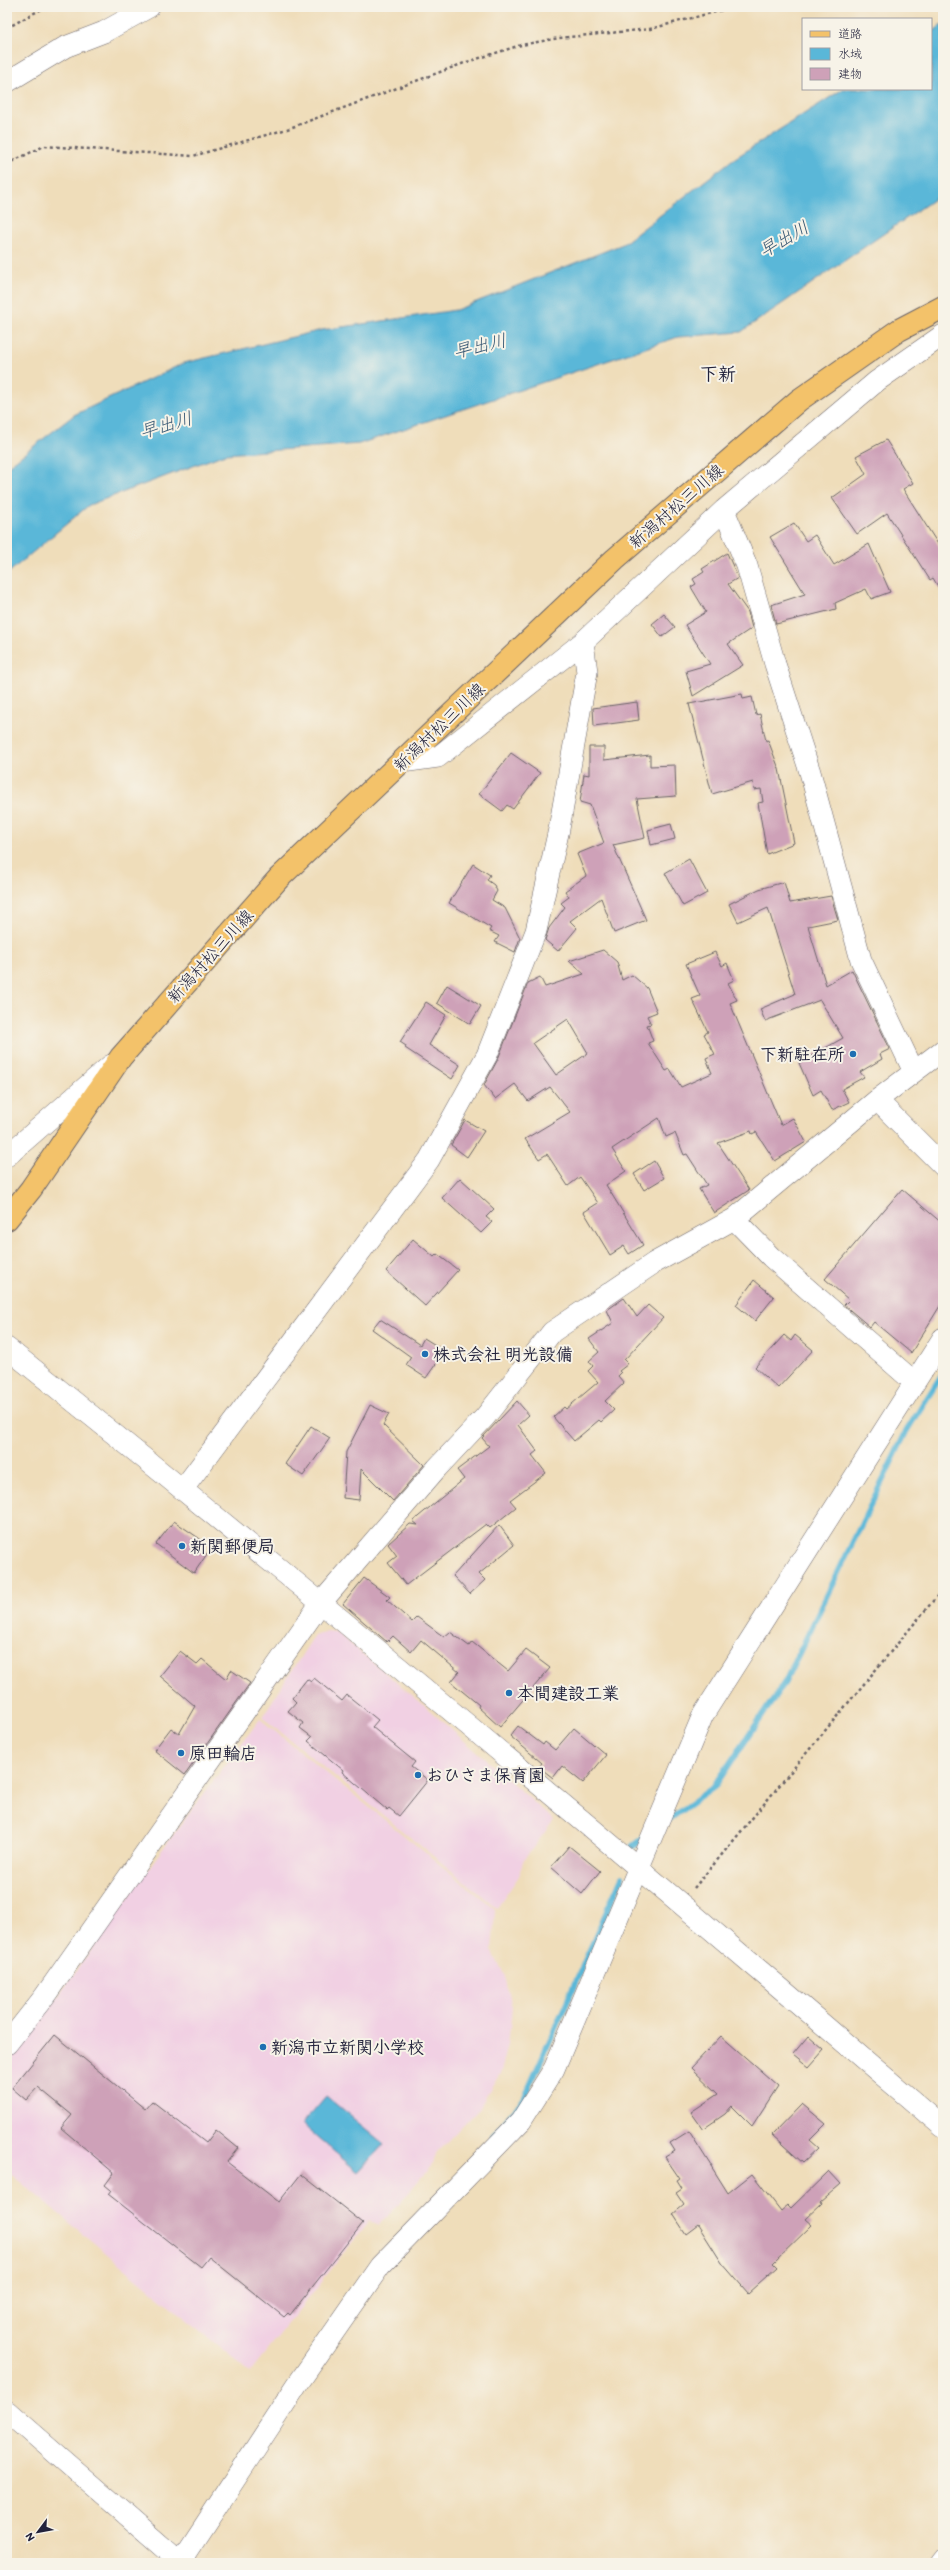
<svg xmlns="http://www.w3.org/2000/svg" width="950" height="2570" font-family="Itim,'Klee One',sans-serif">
<rect width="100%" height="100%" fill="#f7f3e8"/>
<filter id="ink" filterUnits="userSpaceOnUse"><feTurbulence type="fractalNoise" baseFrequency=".025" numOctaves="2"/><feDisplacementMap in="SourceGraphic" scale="8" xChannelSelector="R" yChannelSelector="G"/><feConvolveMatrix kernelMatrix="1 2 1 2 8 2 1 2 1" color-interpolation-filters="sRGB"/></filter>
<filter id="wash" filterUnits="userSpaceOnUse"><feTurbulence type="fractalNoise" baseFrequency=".012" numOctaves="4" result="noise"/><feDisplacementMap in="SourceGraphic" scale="16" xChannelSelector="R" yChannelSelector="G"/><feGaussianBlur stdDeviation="0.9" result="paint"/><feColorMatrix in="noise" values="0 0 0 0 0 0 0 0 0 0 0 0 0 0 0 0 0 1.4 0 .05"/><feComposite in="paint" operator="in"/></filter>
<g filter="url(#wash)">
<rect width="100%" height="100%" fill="#efddba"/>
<path fill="#f1d0e3" d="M327,1631L336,1632L418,1700L554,1820L523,1861L519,1876L497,1908L262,1717L314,1636Z
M260,1719L495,1909L492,1950L506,1980L512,2008L508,2045L501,2072L479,2108L437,2152L433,2164L379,2226L370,2220L250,2372L7,2171V2062L57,1998L156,1858Z"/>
<path fill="#5ab7d8" stroke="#3e6c8a" d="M943,24V193L741,332L678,337L359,444L225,454L89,505L7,574V467L74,415L184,363L322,330L456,310L623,244L732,160L843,89H931V33Z
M326,2096L384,2144L358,2172L302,2124Z"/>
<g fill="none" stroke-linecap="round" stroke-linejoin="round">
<path stroke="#5ab7d8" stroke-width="6" d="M665,1822L714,1787L785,1682L907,1430L943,1373
M631,1848L643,1839
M493,2136L524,2099L622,1877"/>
</g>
<g id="blocks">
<path fill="#cea1b8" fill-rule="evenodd" d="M886,440L913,483L903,489L943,552V595L933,578L930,580L887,513L857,534L832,498L866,474L856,456Z
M794,523L806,541L815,535L834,565L869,544L890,592L871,599L866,589L835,603L836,609L776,624L771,605L805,594L770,537Z
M727,553L738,578L728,584L748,612L752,628L728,644L743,665L693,696L686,671L710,664L685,625L706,612L691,587L696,584L693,579L704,572L702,569Z
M664,614L675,627L662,637L652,624Z
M742,694L743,699L752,697L756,715L760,714L766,741L768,740L779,769L794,843L767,854L758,803L763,802L761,789L754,790L753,782L712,794L689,704Z
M637,702L639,720L594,726L593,708Z
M589,747H604V760L650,755V766L675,765L676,796L637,799L645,838L613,845L646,920L614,933L601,898L570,921L577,928L558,951L545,940L549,928L565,907L561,903L569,897L565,891L586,876L577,854L604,843L590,805L580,802L584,774L589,775Z
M511,753L540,773L513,809L507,805L502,811L479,794Z
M671,824L675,839L651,845L648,830Z
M689,859L707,893L683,906L665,873Z
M473,864L490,875L487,880L494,885L497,891L492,900L505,908L520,938L515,952L495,942L499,936L489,931L491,928L449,903Z
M784,882L790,903L831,896L838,920L808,926L826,985L852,970L890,1049L880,1054L882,1059L860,1072L864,1077L842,1089L849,1102L832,1110L821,1090L813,1095L799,1063L843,1038L820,1000L765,1021L760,1009L795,994L768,908L738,922L729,904L759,889Z
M603,950L617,962L622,980L632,975L647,988L657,1012L647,1016L651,1024L647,1025L653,1041L648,1043L666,1071L670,1069L681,1087L712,1073L706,1058L715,1054L704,1034L708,1032L692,999L700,996L686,964L715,952L722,966L727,963L734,980L728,983L737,1000L730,1003L781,1125L793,1118L806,1142L775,1161L756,1132L752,1134L751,1131L718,1143L749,1190L714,1213L699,1189L707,1185L687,1154L684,1155L675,1133L666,1137L659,1118L612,1149L626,1171L606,1185L643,1245L629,1254L624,1246L610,1255L584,1212L598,1203L580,1177L568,1186L547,1154L539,1159L525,1139L570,1112L550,1087L528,1101L515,1084L495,1099L484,1085L498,1059L528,983L540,977L545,987L584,974L569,961ZM568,1019L588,1053L556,1075L533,1043Z
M447,985L481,1006L470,1024L437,1003Z
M426,1002L446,1015L429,1045L460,1065L452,1079L405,1048L406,1046L400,1042Z
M465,1120L484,1131L467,1157L451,1145Z
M654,1161L664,1178L644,1190L634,1174Z
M460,1178L494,1209L486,1217L492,1222L481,1233L442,1198Z
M902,1189L943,1224V1301L911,1353L874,1322L870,1327L844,1305L849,1300L825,1279Z
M413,1239L434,1257L437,1254L458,1270L425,1306L386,1271Z
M754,1280L774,1297L755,1321L736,1305Z
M624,1298L637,1317L648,1305L663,1318L624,1360L628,1364L619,1371L621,1373L618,1376L624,1383L605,1401L614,1410L601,1422L599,1420L574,1441L553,1417L564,1407L566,1409L598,1382L588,1371L593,1366L589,1361L599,1352L589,1339L613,1323L607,1310Z
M380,1319L420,1345L424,1338L445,1351L426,1378L406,1365L411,1357L372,1329Z
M784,1335L791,1341L795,1335L813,1350L778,1388L755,1367Z
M517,1401L529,1415L518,1425L537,1451L532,1455L546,1473L510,1500L516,1507L490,1528L486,1524L406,1585L388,1563L397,1556L388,1544L410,1524L418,1525L413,1521L464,1479L457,1470L489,1446L482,1438Z
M370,1405L389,1414L383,1425L424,1465L393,1501L361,1469L359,1500L343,1498L346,1452Z
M311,1426L330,1438L303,1476L285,1464Z
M174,1521L203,1541L198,1548L207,1554L194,1573L156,1544Z
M499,1525L514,1545L479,1574L485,1580L470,1594L453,1576Z
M364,1578L390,1597L387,1600L412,1622L417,1617L444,1637L450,1632L469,1646L472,1642L508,1671L526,1650L550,1668L500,1727L478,1707L479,1705L451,1682L459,1672L421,1640L411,1652L393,1636L387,1642L343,1604Z
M180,1651L197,1664L202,1659L226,1679L231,1670L250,1683L185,1775L154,1750L171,1728L179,1734L195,1706L160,1676Z
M314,1678L342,1701L347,1695L378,1720L372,1727L415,1762L411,1767L428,1780L399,1816L389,1808L387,1810L342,1772L343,1770L308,1741L312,1737L300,1728L303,1723L288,1711L296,1702L292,1698L307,1679L311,1682Z
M518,1726L543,1745L545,1742L555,1750L574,1728L606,1755L583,1783L562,1766L553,1778L539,1767L542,1763L510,1736Z
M569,1846L600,1871L582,1894L551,1867Z
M55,2035L145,2109L152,2101L206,2143L216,2130L238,2148L227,2162L279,2202L301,2174L363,2223L290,2315L288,2313L284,2317L209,2257L201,2267L108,2194L111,2190L105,2185L114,2173L61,2128L72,2115L38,2087L26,2100L12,2088Z
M721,2036L778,2086L752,2126L732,2106L725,2114L703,2129L691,2112L718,2094L691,2068Z
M808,2036L824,2050L809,2067L793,2054Z
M802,2104L826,2124L809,2141L818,2149L803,2163L772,2135Z
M689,2131L728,2193L752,2174L781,2211L788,2205L791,2208L829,2171L841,2184L820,2202L821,2204L805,2219L812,2225L773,2263L777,2267L748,2293L722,2263L698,2225L686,2234L673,2214L684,2205L676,2193L682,2189L677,2181L680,2179L665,2157L675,2151L670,2143Z"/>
</g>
</g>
<g filter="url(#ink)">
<use href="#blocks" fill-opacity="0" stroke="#6a6367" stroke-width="1"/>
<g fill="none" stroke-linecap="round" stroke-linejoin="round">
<g stroke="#6a6367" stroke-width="22">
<path id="minor" d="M7,82L65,47L104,32L149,7
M724,510L747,566L775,664L810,772L861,960L914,1072
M583,642L724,510L877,381L943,335
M877,1100L943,1166
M7,1156L111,1065
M734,1219L771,1257L914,1382
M7,1348C324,1601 635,1863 943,2127
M183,1489L429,1160L487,1055L536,931L559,829L587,672L583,642L438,757L402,762
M7,2044L44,1997L320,1604L437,1468L485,1417L552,1332L654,1263L734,1219L877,1100L943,1050
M7,2411L182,2563
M180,2563L297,2385L380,2266L521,2121L554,2069L703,1715L943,1338
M939,2563L943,2558"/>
</g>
<g stroke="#6a6367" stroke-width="24">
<path id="major" d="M7,1219L31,1189L121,1057L279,878L615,559L674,508L799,400L899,330L943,307"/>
</g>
<path stroke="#6a6367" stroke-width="2.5" stroke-dasharray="3 3" stroke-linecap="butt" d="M7,28L45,7
M7,164L44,146L193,156L287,129L467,62L521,45L559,38L650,29L734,7
M694,1888L943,1589"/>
<use href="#minor" stroke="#fff" stroke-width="21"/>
<use href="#major" stroke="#f3c26a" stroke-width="22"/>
</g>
</g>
<g fill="#1f6fb2" stroke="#f7f3e8" stroke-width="1.5">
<circle cx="853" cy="1054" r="4"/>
<circle cx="425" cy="1354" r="4"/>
<circle cx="182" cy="1546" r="4"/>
<circle cx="509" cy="1693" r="4"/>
<circle cx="181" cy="1753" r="4"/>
<circle cx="418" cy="1775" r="4"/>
<circle cx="263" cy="2047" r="4"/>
</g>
<g text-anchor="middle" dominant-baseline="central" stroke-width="4" stroke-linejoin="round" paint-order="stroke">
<g font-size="17" fill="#22223b" stroke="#f7f3e8">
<text transform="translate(676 506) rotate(-41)">新潟村松三川線</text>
<text transform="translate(439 727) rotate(-44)">新潟村松三川線</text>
<text transform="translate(210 956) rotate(-48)">新潟村松三川線</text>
</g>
<g font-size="17" font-weight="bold" fill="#22223b" stroke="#f7f3e8" text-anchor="start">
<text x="845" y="1054" text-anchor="end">下新駐在所</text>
<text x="433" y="1354">株式会社 明光設備</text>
<text x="190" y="1546">新関郵便局</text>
<text x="517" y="1693">本間建設工業</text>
<text x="189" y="1753">原田輪店</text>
<text x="426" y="1775">おひさま保育園</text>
<text x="271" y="2047">新潟市立新関小学校</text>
</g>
<g font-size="18" font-style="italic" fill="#365672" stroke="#f7f3e8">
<text transform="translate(784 239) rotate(-30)">早出川</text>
<text transform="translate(480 346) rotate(-13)">早出川</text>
<text transform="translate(166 425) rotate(-16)">早出川</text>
</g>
<g font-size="18" font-weight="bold" fill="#22223b" stroke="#f7f3e8">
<text x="718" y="374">下新</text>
</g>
</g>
<rect width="950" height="2570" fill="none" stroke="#f7f3e8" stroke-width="24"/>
<rect x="802" y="18" width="130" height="72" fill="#f7f3e8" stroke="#a29fa3"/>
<rect x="810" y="31" width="20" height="6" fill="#f3c26a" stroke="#a29fa3"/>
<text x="838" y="38" font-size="12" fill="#22223b">道路</text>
<rect x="810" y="48" width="20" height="12" fill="#5ab7d8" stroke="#a29fa3"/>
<text x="838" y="58" font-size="12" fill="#22223b">水域</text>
<rect x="810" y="68" width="20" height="12" fill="#cea1b8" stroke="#a29fa3"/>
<text x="838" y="78" font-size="12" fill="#22223b">建物</text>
<g transform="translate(38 2532) rotate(238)" stroke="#f7f3e8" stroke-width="3" paint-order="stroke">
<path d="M0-3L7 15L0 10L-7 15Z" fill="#22223b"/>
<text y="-6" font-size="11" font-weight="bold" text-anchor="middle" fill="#22223b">N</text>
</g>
</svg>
